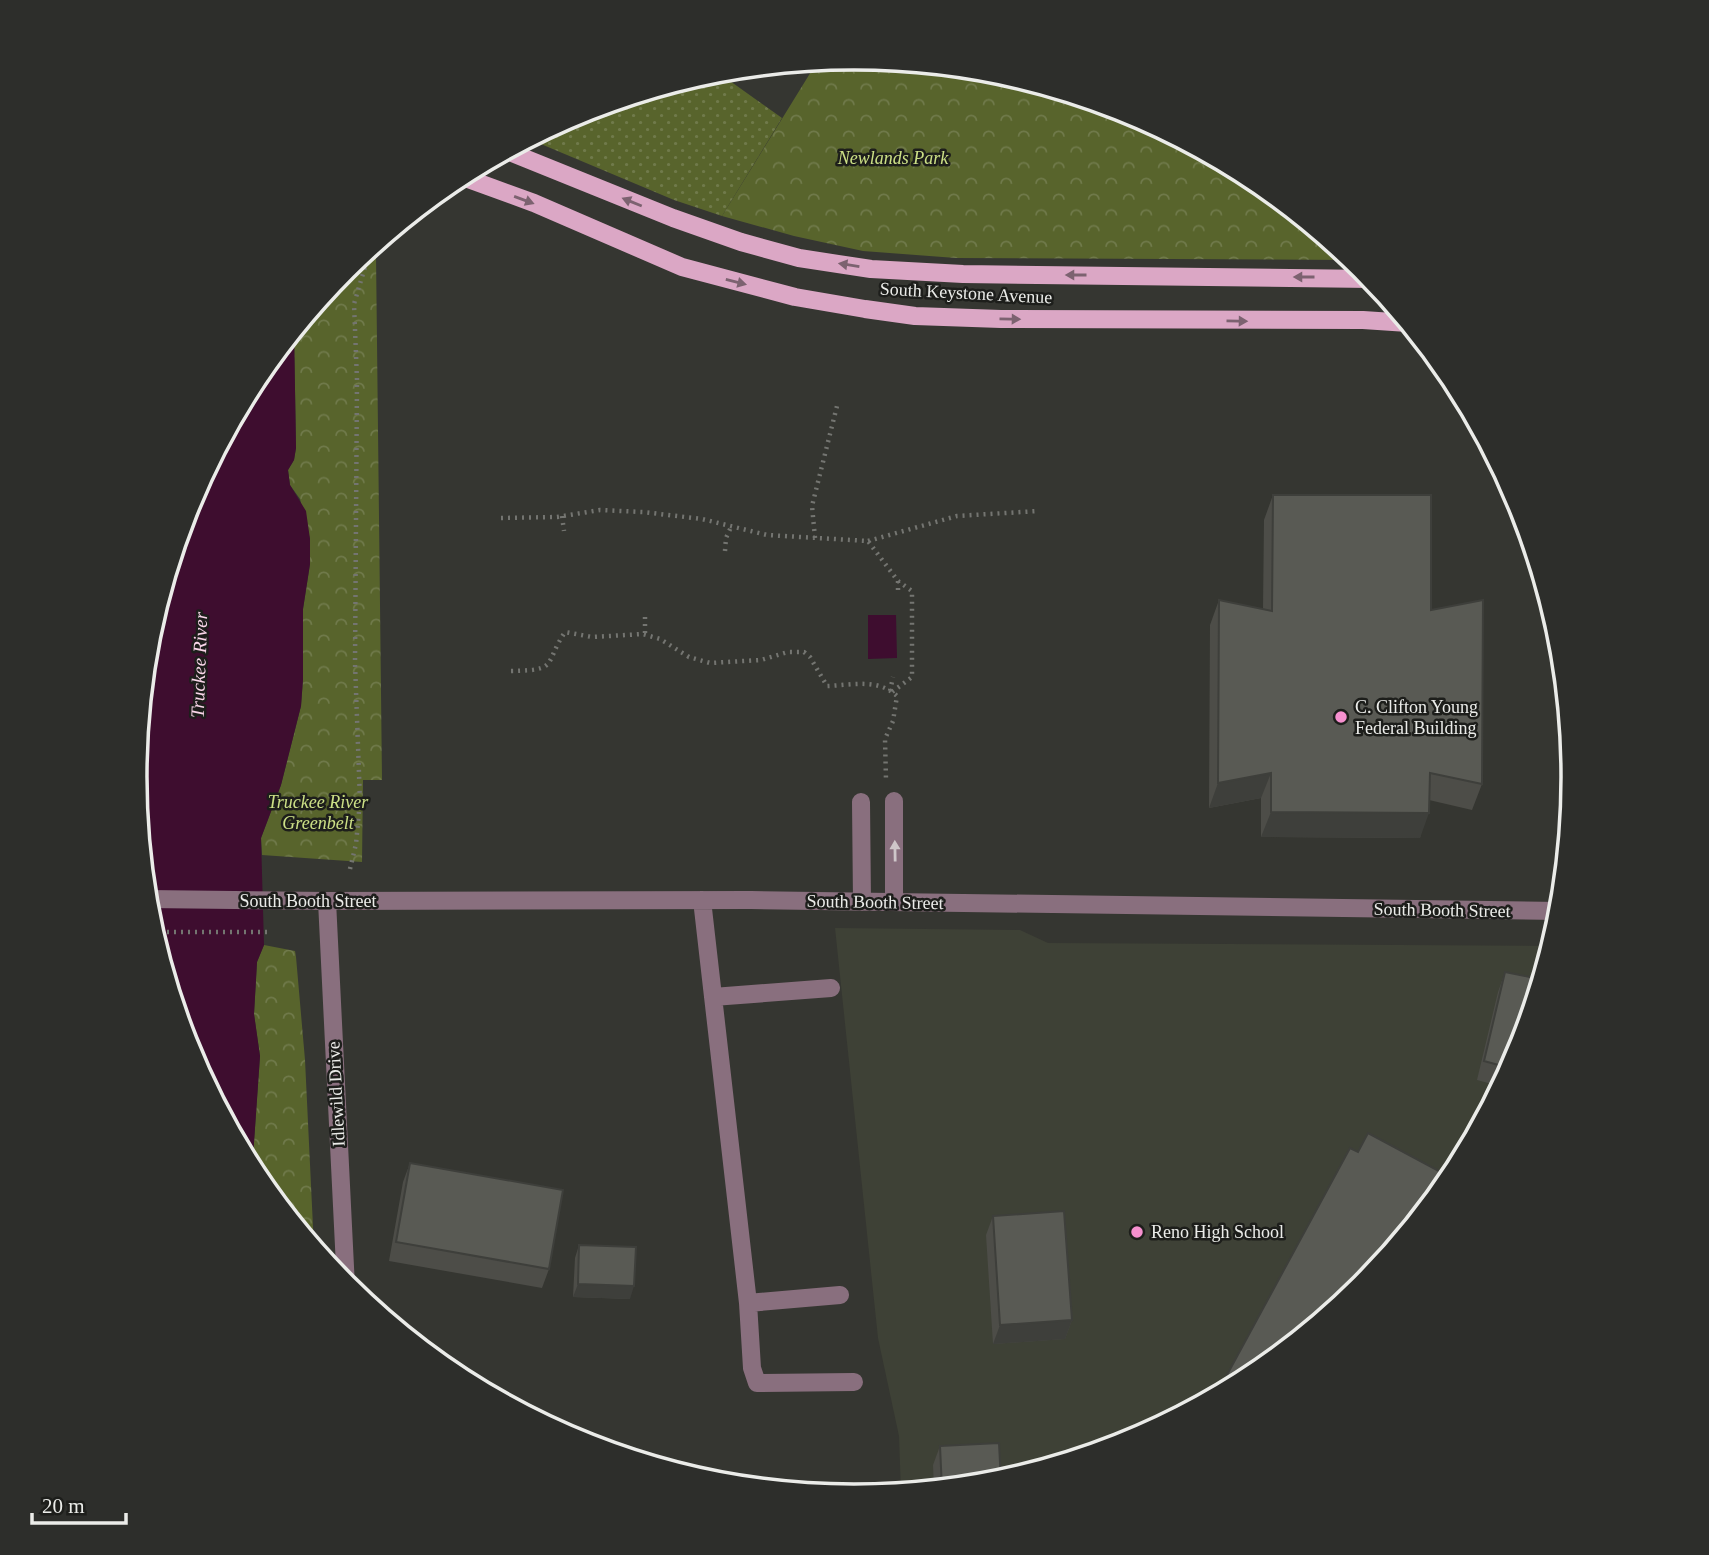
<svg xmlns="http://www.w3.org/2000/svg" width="1709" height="1555" font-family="'Times New Roman',serif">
<defs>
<pattern id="grass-dots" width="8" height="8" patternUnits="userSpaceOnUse" patternTransform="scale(1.75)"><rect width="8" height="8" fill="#58642c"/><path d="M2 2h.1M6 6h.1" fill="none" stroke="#707a4b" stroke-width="1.8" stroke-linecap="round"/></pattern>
<pattern id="forest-crowns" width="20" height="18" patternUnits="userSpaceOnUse" patternTransform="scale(1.75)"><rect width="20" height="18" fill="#58642c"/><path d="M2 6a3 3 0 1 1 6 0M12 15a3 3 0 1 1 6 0" fill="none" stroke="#707a4b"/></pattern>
</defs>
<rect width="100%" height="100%" fill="#353631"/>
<path fill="#3e4136" d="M835,928L1020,930L1048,943L1552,946L1519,1053L1453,1178L1363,1287L1254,1376L1130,1443L995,1483L901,1493L899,1436L878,1338Z"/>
<path fill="url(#grass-dots)" d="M716,71L782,118L722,216L674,200L529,139L579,112Z"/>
<path fill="url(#forest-crowns)" d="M855,58L995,72L1130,113L1255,179L1353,260L956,258L863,251L794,236L722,216L817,62Z
M382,239L376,255L382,780H363L362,862L262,855L261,838L281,785L301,706L303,679V609L310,564V539L300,499L290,485L288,470L294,460L296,448L294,331L346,268Z
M264,945L295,951L296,957L305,1060L314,1248L252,1171L260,1056L254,1014L257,962Z"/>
<path fill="#3e0d2f" d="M294,331L296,448L294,460L288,470L290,485L306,511L310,539V564L303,609V679L301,706L281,785L261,838L264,945L257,962L254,1014L260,1056L252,1171L189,1053L149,918L135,777L149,637L190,502L256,377Z
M868,615H896L897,658L868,659Z"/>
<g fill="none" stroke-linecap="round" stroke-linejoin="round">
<path stroke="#747571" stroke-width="4.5" stroke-dasharray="2 5" stroke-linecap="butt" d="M562,516L564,531
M501,518L557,517L600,510L643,512L702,519L767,535L868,541L898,581L912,591V677L892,692
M815,538L812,506L837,406
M868,541L957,516L1038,511
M725,551L726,538L731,527
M898,581V595
M645,617V635
M511,671C560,670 543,665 565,632L592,637L643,634L660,639L689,657L710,663L761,660L788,652H804L810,657L827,686C852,685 878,678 897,696L893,721L885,739L886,780
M890,691L893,677
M350,869L356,844L360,801L355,663L357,380L354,304L365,267L364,253
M153,932H267"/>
<path stroke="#896f7e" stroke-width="18" d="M894,801V902
M861,802L862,902
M147,899L327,901L751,900L1561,911
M702,900L748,1303L752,1368L757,1383L854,1382
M327,901L346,1287
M713,997L831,988
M748,1303L840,1295"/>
<path stroke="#dba7c5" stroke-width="18" d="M507,151L673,218L741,242L799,258L871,269L963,274L1372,279
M460,176L534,203L682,267L795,297L865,309L915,316L1001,319L1363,320L1408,323"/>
</g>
<path fill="#4d4d48" d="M1273,495L1431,610L1482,784L1472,810L1429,800L1420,838L1261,837V798L1209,808L1210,625L1219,600L1263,609L1264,520Z
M1505,972L1519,1053L1500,1090L1499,1089V1086L1477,1080L1498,992Z
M410,1163L549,1269L542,1288L389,1261L403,1182Z
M993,1216L1072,1320L1065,1339L993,1344L986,1235Z
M579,1245L630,1299L573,1297L575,1258Z
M940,1446L995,1483L934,1489L933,1465Z"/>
<path fill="#3e3f3b" d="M1271,773L1261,798L1209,808L1218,783Z
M1271,812L1429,813L1420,838L1261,837Z
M578,1284L634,1286L630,1299L573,1297Z
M1072,1320L1065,1339L993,1344L1000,1325Z"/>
<path fill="#595a54" stroke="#3e3f3b" stroke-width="2" d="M1273,495H1431V610L1483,600L1482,784L1430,773L1429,813L1271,812V773L1218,783L1219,600L1272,611Z
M1505,972L1530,977L1540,987L1519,1053L1510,1071L1506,1070V1067L1484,1061Z
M1368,1133L1452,1178L1363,1287L1254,1376L1215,1397L1350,1148L1358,1152Z
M410,1163L563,1190L549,1269L396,1242Z
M1064,1211L1072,1320L1000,1325L993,1216Z
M579,1245L636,1247L634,1286L578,1284Z
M999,1443L1001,1482L995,1483L942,1489L940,1446Z"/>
<defs><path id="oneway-solid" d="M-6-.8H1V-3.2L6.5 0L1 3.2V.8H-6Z" transform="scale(1.75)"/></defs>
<g fill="#7c6270">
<use href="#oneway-solid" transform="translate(524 200) rotate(20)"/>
<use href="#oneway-solid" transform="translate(632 202) rotate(-158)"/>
<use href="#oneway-solid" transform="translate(849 265) rotate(-171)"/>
<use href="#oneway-solid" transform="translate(1076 275) rotate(-180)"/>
<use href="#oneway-solid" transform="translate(1304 277) rotate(-180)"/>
<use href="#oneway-solid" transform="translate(736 282) rotate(14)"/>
<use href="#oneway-solid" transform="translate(1010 319) rotate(1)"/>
<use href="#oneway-solid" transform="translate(1237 321) rotate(1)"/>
</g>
<use fill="#cec6c9" href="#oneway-solid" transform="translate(895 851) rotate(-91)"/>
<g fill="#f690cf" stroke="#1d1e1b" stroke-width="2.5">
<circle cx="1341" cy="717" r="7"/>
<circle cx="1137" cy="1232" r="7"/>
</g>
<g text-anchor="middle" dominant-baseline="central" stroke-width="5" stroke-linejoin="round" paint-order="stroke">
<g font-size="18" font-style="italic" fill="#cce086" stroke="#1d1e1b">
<text x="893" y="158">Newlands Park</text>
<text x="318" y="802">Truckee River<tspan x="318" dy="21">Greenbelt</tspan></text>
</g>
<g font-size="18" fill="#ebece9" stroke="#1d1e1b">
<text transform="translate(966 293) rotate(3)">South Keystone Avenue</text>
<text x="308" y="901">South Booth Street</text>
<text transform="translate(875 902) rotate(1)">South Booth Street</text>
<text transform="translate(1442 910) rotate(1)">South Booth Street</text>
<text transform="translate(336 1094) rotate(-93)">Idlewild Drive</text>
</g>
<g font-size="18" fill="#ebece9" stroke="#1d1e1b" text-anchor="start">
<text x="1355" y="707">C. Clifton Young<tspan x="1355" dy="21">Federal Building</tspan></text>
<text x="1151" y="1232">Reno High School</text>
</g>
<g font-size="19" font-style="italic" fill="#fad6ea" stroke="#1d1e1b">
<text transform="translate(199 665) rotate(-88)">Truckee River</text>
</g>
</g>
<path d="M0 0H1709V1555H0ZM147 777a707 707 0 1 1 1414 0a707 707 0 1 1-1414 0Z" fill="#2d2e2b" fill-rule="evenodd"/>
<path fill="none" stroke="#ebece9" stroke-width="3.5" d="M147 777a707 707 0 1 1 1414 0a707 707 0 1 1-1414 0Z"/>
<path d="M32 1513v10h94v-10" fill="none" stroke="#ebece9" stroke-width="3.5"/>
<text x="42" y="1513" font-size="21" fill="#ebece9" stroke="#1d1e1b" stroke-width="5" paint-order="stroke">20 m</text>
</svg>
